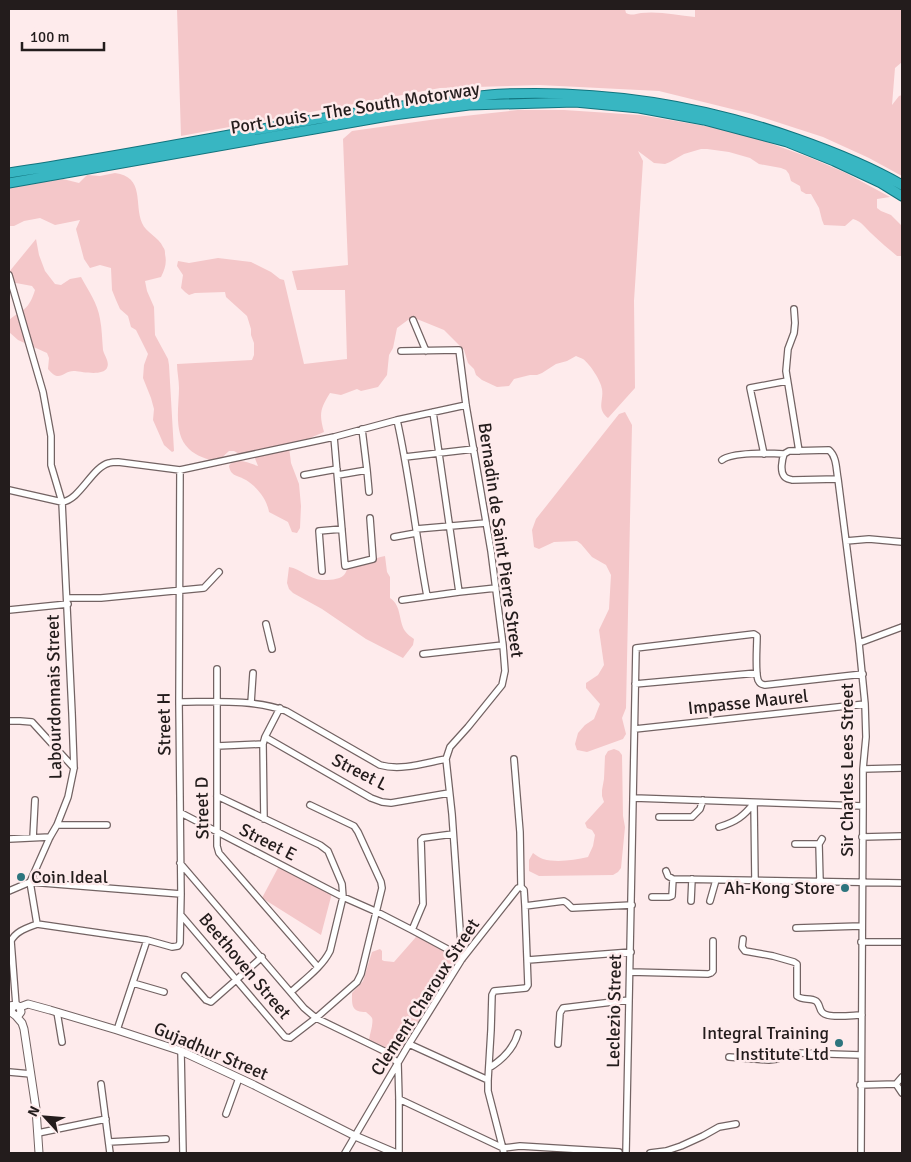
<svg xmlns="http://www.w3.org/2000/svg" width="911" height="1162" font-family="Signika,sans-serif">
<rect width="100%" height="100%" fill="#feebec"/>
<path fill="#f4c7c9" d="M177,9H625L626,13C632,16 635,14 641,13C659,11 677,15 695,17V9H902V62L895,68L892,105L899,96L902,95V176L869,158L823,137L752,114L659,91L539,85L440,88L181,136Z
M518,110H564L640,115L717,128L764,141L811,158L846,173L890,197L877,199V208L881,211L891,215L902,226V256H897C889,249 880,242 872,234C865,228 863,222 853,219L845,226L824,225L822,220L819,208L811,194H806L801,191L800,186L791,181L789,174L786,170L781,168L759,164L750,158L729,152L707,149H701L684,154L670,162L665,164L654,163L638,151L643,161L634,301L635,388L608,418C596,408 604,401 602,389C601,381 590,364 583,359C581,358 578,357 576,356L567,361L556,364L542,373L537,375H530L514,379L509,386L497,387L482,380L476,375L474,369L468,363L464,350L444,330L412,317L397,328L393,348L389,355L387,375L378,387L361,391L357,389L341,395L330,393C320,409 319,414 324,432L289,447L291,463L299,484L301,506L300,528L297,533L292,532L288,522L269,512C267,499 257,487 246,480C238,475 231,477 229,466C235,456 248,463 258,466L254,456H243L234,451H229L217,462C207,459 196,456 189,449C173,434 179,407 179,388C179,380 177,372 177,364L252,360L254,355V343L251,335V329L247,316L226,297L225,292L195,293L189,295L185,292L181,288L183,275L177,266L178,261L189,263L218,258L251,262L271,272L280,279L284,280L304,364L347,359L345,290H297L292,271L348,265L343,139L352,131L437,119Z
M115,173C145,177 134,204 142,223C146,233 159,237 163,247C165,249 165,252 165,254C167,263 165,269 161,277L145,281L147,291L154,307L155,335L168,359L169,365L174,451L172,452L164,445L153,420L154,409L151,398L143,378L144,365L148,354L136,330L131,327L128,316L120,309L116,300L112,290L111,268L100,265L90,268L84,259L76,229L80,220L55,225L40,218L24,221L14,226H9V185L63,179L79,183L87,175L100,176Z
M36,239L39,255L45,271L55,284L61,285L70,279L81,277C88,290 98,304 100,319C102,329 102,339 103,350C104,355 110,362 107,368C103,376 83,372 75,371C63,370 60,384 48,369L49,358L47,353L18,340L9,332V320C23,309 29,310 35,290L32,286L16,283L9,285V272Z
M625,412L632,425L626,708L622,718L626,734L623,739L587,752L577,750L575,744L578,733L585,725L594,719L600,704L586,688V683L598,675L604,665L599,630L609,609L611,575L606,565L592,557L581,544L577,541L554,542L539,549L534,547L532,530L536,519L619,414Z
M385,556L387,572L390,577V598C402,606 398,620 405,631C407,634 411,637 414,639L413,645L403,658L366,639L322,609L293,593L289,589L287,583L289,567C301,569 309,579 322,580C328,580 339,580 344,575C348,571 348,561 355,560C358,559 363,561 367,561C373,560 379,557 385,556Z
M614,749L619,751L622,755L623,816L625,827L621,868L618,872L613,875L539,876L529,871V860L533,853C536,855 540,858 543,859C557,863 574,860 588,857L593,846L595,835L592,830L587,828L585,823L604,802L602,796V790L604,779L605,756L608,751Z
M279,866L332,893L321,935L262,898Z
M416,937C424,938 445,946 450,953C453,957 453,962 454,966L445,977L442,986C429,1009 412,1051 383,1056C365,1045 368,1045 372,1026C372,1025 373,1020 372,1018C371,1016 368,1014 366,1012C351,1012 352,1005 352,993L363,981L372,952L380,949L382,951V960L384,961L394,962Z"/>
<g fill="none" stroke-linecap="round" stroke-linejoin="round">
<g stroke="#736363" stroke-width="8">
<path id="minor" d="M9,275L43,392L51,436V465L62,502L72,713L74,768L68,797L57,825L50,837L30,882
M794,309L795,323L794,333L788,349L786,371L799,451
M413,320L426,351
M401,351L459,350L466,405L491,551L503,645L505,671L502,685L468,727L450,747L446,759L452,814L462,959
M433,412L459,592
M397,420C410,478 416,537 427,596
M334,437L345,566L373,559L370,518
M764,454L750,388L787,381
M405,457L474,449
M722,460C732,452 770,453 784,454
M367,470L369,492
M304,475L337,469
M338,475L367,470L362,429
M838,479L792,480C789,479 786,479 784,476C780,471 782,460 784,454L789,451L829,450C837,457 836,469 838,479L859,643L865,704L866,737L863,769V806L861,1153
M9,490L62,502C80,500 92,467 109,463C112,462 115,462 118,462L180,470L334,437L397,420L466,405
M416,529L486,523
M394,537L416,533
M846,541L869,539L902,542
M322,571L319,531L342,529
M67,598H101L204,588L219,572
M402,600L459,592L496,588
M9,610L68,604
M266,624L272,649
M859,643L902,627
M423,654L503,645
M217,669V846L219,853L318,967
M635,684L757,673
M179,702C214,702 253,699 286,711L380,765C401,771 425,763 446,759
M251,703L253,673
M9,721H20L32,722L74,768
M635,729L865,704
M265,737L371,798L382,802L391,803L449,793
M217,746L263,744
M863,769L902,768
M217,796L320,845L328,851L342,884L343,897L330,951C322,967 305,979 291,992
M634,798L863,806
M754,803L755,881
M181,813L343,897L377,912L412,930L451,951L462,959
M659,817H692L700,809L703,800
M264,819L263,744L265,737L280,708
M57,825H107
M719,827C736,822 744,816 754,803
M862,837L902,836
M33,838L35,800
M9,839L50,837
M795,844H819
M180,863L304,1008L316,1018L384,1051L398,1063L399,1099V1153
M666,871L668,876L673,879L902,883
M30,882L37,924
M820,882L819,844L822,839
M9,891L30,882L181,894
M652,897H669L672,896L673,879
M691,901L692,879
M710,901L716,880
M525,906L564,901L567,903L572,908L632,905
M181,915L285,1037L290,1038L316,1018L357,982L361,974L382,888L381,882L358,832L354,826L310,805
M37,924L147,940L172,947L178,946L180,943L181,894L179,702L180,470
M796,928L861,926
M412,930L423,904L421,840L423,838L453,834
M743,939L742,947L745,951L773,956L794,962L797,964V996C803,1001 810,997 816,1001C820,1004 819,1009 822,1012C827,1019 853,1015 862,1015
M861,942H902
M528,960L631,952
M630,972L708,974L711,973L713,971V941
M185,976L206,1000L211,1002L262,957
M133,983L164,992
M16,1005L11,941C16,931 27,928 37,924
M57,1012L62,1042
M117,1030L147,940
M409,1044L488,1080
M558,1044L560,1013L563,1008L629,1000
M181,1051L183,1153
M729,1057L769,1060L777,1059L790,1053H798L861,1055
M489,1068C502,1060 514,1048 518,1033
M9,1072L31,1074
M101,1084L110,1153
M896,1084L902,1093
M860,1085L896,1084L902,1077
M399,1099L503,1148L520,1146L619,1152
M226,1114L239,1078
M38,1133L106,1119
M109,1142L166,1139
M345,1153L409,1044L462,959L518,888L521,887
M504,1153L488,1091V1080L491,1030L492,995L494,991L526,988L528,985L525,906L524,890L521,887L520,832L514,759
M626,1153L636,648L754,634L757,636C757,647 755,671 758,680C760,684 761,684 765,685L863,674
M650,1153L666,1151L681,1146L703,1136L719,1127L736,1124"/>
</g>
<g stroke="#736363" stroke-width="9">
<path id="tertiary" d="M9,1006L16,1005L20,1007L21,1012L18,1016H16L12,1013L11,1009L14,1006
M20,1007L28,1004L50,1010L117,1030L181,1051L254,1085L355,1136L395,1153
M16,1016L22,1023L24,1029L36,1109L39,1153"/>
</g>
<g stroke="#11747e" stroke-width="11">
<path id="trunk" d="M9,173C110,158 211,138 312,120C355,113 397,106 440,101C461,98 482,95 504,94C605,90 702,105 797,139C834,152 869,166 902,185
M9,183L394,115L469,105L575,102L639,108L704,120L787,142L834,161L881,183L902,196"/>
</g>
<use href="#minor" stroke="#fff" stroke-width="5.5"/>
<use href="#tertiary" stroke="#fff" stroke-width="7"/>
<use href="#trunk" stroke="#38b6c2" stroke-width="9"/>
</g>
<g fill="#2d757e" stroke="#feebec" stroke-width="2">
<circle cx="21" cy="877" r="5"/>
<circle cx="845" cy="888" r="5"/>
<circle cx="839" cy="1043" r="5"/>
</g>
<g text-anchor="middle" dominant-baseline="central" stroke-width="5" stroke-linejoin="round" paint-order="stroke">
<g font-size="18" fill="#231c1c" stroke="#feebec">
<text transform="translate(355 108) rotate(-9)">Port Louis – The South Motorway</text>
<text transform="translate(501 540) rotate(82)">Bernadin de Saint Pierre Street</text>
<text transform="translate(54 697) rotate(-91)">Labourdonnais Street</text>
<text transform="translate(748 702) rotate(-6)">Impasse Maurel</text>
<text transform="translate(164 724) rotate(-91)">Street H</text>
<text transform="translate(847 770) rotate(-90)">Sir Charles Lees Street</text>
<text transform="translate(360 772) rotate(27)">Street L</text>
<text transform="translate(202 808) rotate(-91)">Street D</text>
<text transform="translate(268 842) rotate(27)">Street E</text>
<text transform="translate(245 966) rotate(50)">Beethoven Street</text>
<text transform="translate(425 997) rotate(-57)">Clement Charoux Street</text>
<text transform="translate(614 1011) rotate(-89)">Leclezio Street</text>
<text transform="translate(211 1051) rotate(23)">Gujadhur Street</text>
</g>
<g font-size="18" fill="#231c1c" stroke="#feebec" text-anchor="end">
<text x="31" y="877" text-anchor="start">Coin Ideal</text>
<text x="835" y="888">Ah-Kong Store</text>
<text x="829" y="1033">Integral Training<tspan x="829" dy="21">Institute Ltd</tspan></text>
</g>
</g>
<rect width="911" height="1162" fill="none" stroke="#231c1c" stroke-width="20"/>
<g transform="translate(45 1117) rotate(296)" stroke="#feebec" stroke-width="4" paint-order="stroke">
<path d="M0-4L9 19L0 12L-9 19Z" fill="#231c1c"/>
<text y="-8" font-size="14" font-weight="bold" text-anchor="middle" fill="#231c1c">N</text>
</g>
<path d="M22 42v8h82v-8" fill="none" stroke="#231c1c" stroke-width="2.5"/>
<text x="30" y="42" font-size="15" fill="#231c1c" stroke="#feebec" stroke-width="4" paint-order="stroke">100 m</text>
</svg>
